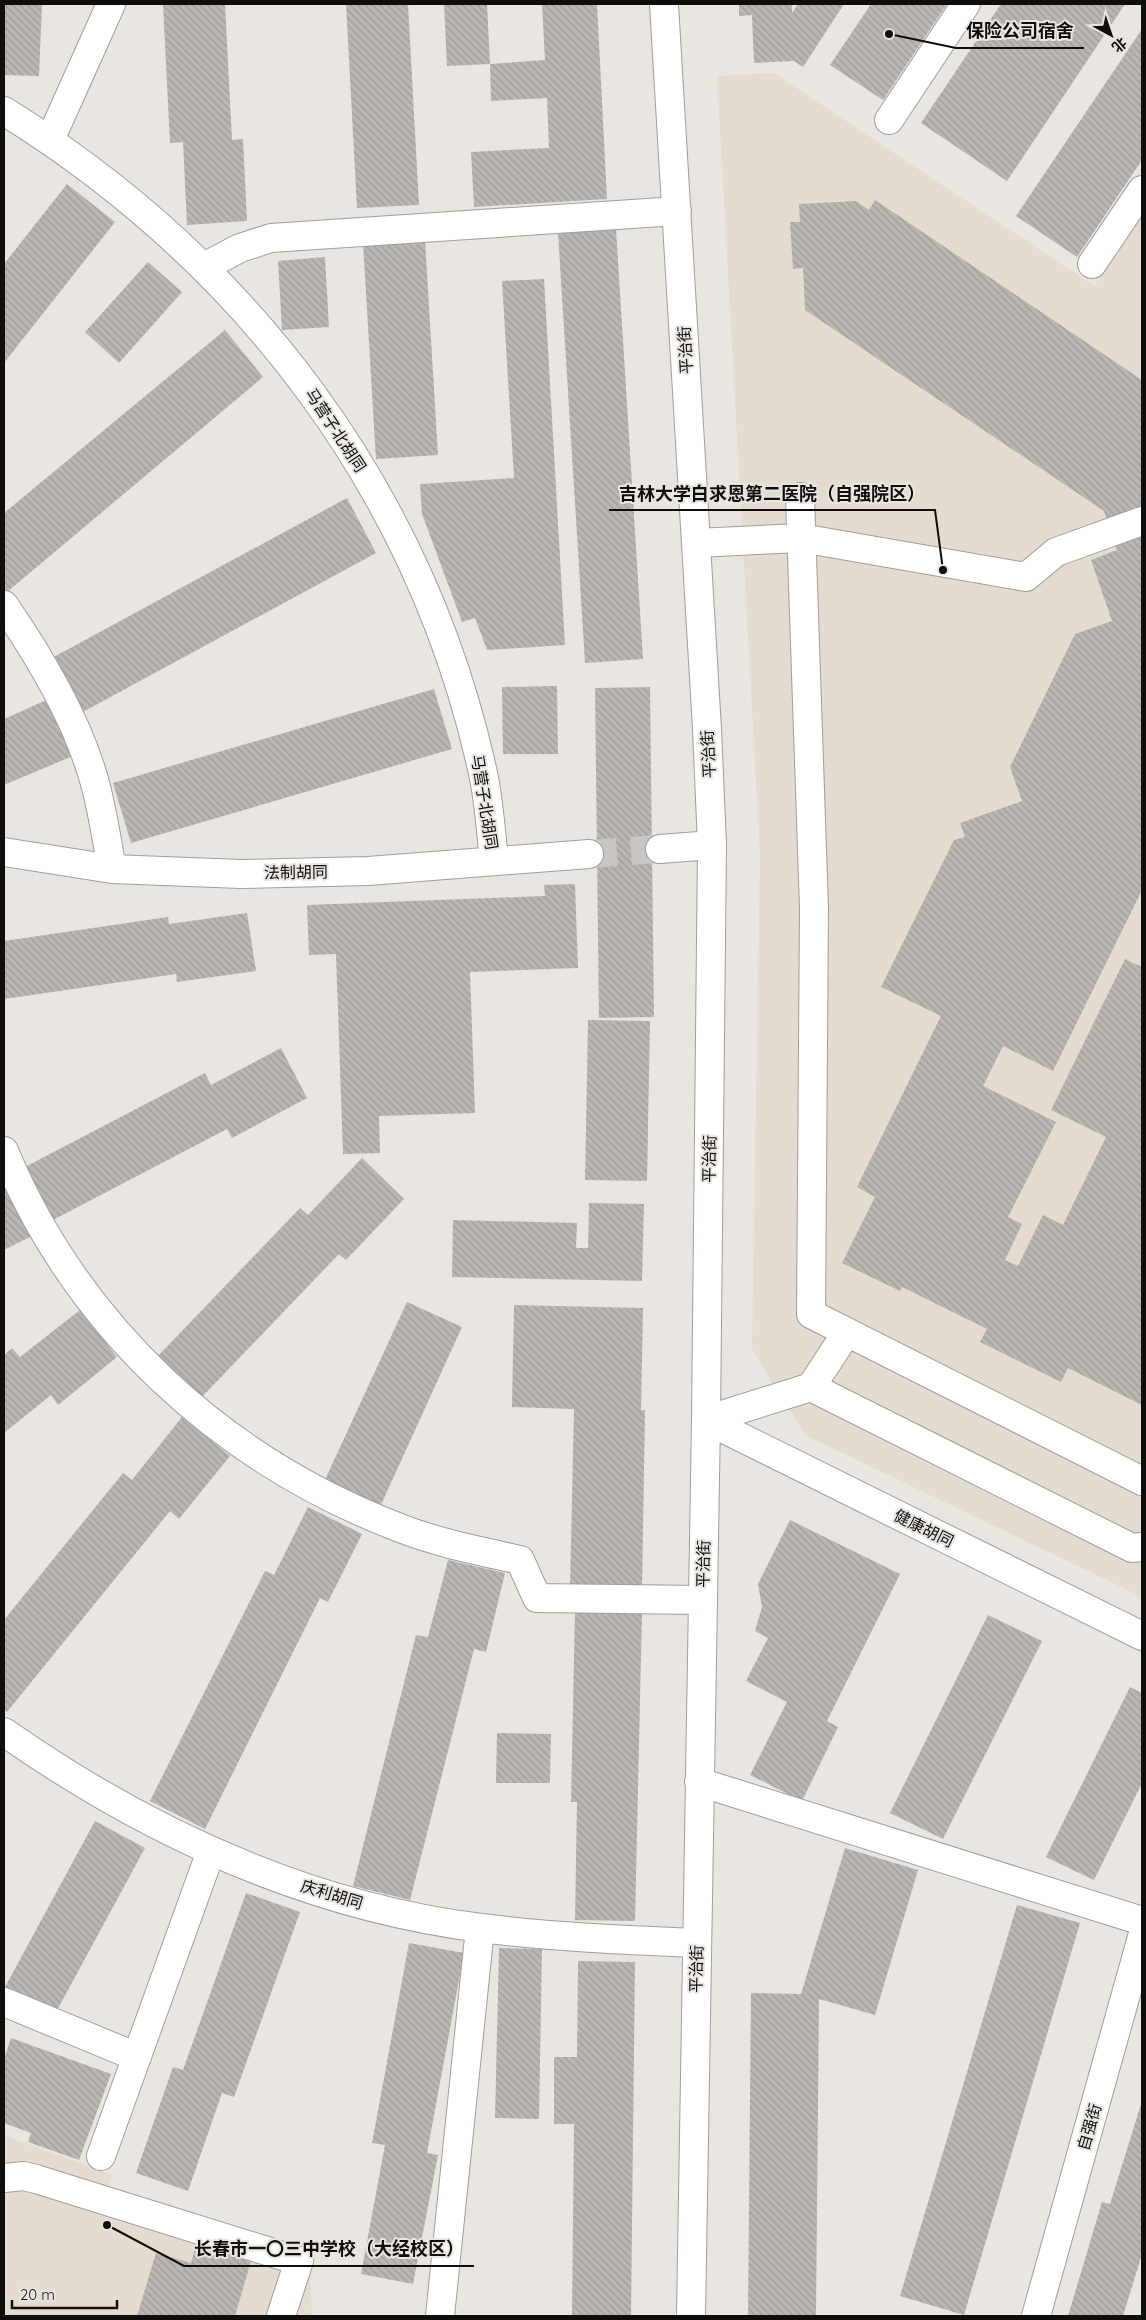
<svg xmlns="http://www.w3.org/2000/svg" width="1146" height="2320" font-family="Quicksand,'Noto Sans SC',sans-serif">
<defs>
<pattern id="building-back-hatch" width="6" height="6" patternUnits="userSpaceOnUse" patternTransform="scale(1.25)"><rect width="6" height="6" fill="#bab7b3"/><path d="M-1 5l2 2M0 0l6 6M5-1l2 2" fill="none" stroke="#9f9c99"/></pattern>
</defs>
<rect width="100%" height="100%" fill="#e9e6e2"/>
<path fill="#e4dbd1" d="M774,73L1094,286L1142,215V1597L805,1435L752,1349L760,853L717,76Z
M4,2135L112,2175L107,2192L316,2258L310,2275L312,2316H4Z"/>
<path fill="url(#building-back-hatch)" d="M4,4H42L39,76L4,75Z
M163,4H225L232,140L243,139L247,221L187,225L183,142L170,143Z
M346,4H408L419,205L357,208Z
M444,4H487L490,64L447,66Z
M542,4H597L607,199L474,207L471,152L549,148L547,98L491,101L490,64L545,60Z
M739,4H792V13L798,4H844L803,67L794,61L754,63L752,15L739,16Z
M871,4H947L883,100L830,65Z
M1001,4H1125L1007,181L921,123Z
M1142,29V160L1077,257L1016,216Z
M67,184L115,222L4,363V264Z
M875,200L1142,380V890L1053,1071L1003,1046L983,1086L1056,1122L1008,1217L1022,1224L1005,1260L1018,1266L1043,1215L1063,1225L1106,1137L1051,1110L1125,959L1142,967V1405L1068,1368L1061,1382L980,1342L987,1329L902,1287L900,1291L842,1263L875,1197L857,1187L941,1016L881,987L954,840L965,837L960,823L1022,801L1010,767L1075,634L1112,621L1091,560L1117,550L1104,511L805,310L803,268L793,269L790,222H800L799,204L856,201L869,210Z
M616,229L643,659L585,663L558,232Z
M425,240L438,455L376,459L363,243Z
M325,257L329,327L282,330L278,261Z
M148,262L182,292L119,363L85,332Z
M544,279L565,645L487,650L475,618L462,622L422,514L420,484L514,478L502,281Z
M225,330L263,377L7,592L4,588V513Z
M347,498L376,553L81,713L52,658Z
M557,686L558,754H503L502,687Z
M650,687L654,1017L599,1018L595,688Z
M434,689L452,749L131,843L113,783Z
M51,698L75,755L4,785V719Z
M575,884L578,968L470,972L475,1113L379,1116L380,1153L343,1154L336,954L309,955L307,905L545,896L544,885Z
M247,913L256,971L177,982L176,974L4,999V941L168,917L169,924Z
M588,1020L650,1021L647,1181L585,1180Z
M281,1048L307,1098L232,1138L227,1129L51,1221L23,1168L205,1073L211,1085Z
M362,1158L404,1199L346,1260L339,1254L200,1399L156,1358L300,1208L308,1215Z
M4,1185L30,1237L4,1250Z
M589,1203L644,1204L642,1281L452,1277L453,1220L577,1223L576,1248H588Z
M407,1302L462,1327L380,1507L324,1482Z
M514,1305L643,1308L641,1410H645L642,1590L570,1589L574,1409L512,1407Z
M80,1310L117,1357L58,1405L51,1395L4,1433V1355L12,1348L20,1357Z
M182,1417L230,1456L179,1519L170,1511L7,1712L4,1709V1620L123,1473L132,1480Z
M308,1507L362,1534L328,1602L320,1598L205,1829L150,1801L265,1571L274,1575Z
M790,1520L900,1574L827,1721L838,1727L802,1801L750,1775L787,1702L746,1681L768,1638L755,1631L762,1607L758,1584Z
M448,1560L505,1573L486,1652L474,1649L410,1900L353,1886L416,1635L428,1637Z
M575,1611L642,1612L635,1921L575,1920L577,1802H571Z
M988,1615L1042,1641L943,1839L890,1813Z
M1130,1687L1142,1693V1783L1094,1880L1046,1857Z
M497,1733L551,1734L550,1783H496Z
M95,1821L145,1848L55,2014L5,1987Z
M845,1848L918,1870L875,2015L819,1999L816,2316H748L751,1993L801,1994Z
M246,1893L300,1912L234,2097L222,2093L188,2191L136,2173L173,2067L183,2070Z
M1017,1905L1080,1923L964,2315L900,2296Z
M409,1943L464,1953L427,2153L438,2155L413,2284L361,2274L385,2145L372,2143Z
M499,1948L542,1949L539,2119L495,2118Z
M578,1961L635,1962L631,2316H572L574,2124H554V2057H577Z
M11,2038L111,2074L79,2160L28,2142L31,2133L4,2123V2059Z
M1142,2101V2254L1123,2316H1068L1102,2202L1110,2204Z
M196,2245L251,2261L235,2316H137L156,2253L191,2263Z"/>
<g fill="none" stroke-linecap="round" stroke-linejoin="round">
<path stroke="#c8c6c2" stroke-width="28" stroke-dasharray="28 14" stroke-linecap="butt" d="M589,854L660,849"/>
<g stroke="#a19e9a" stroke-width="30">
<path id="minor" d="M664,4L707,729L712,845L706,1420L691,2316
M4,111C247,262 421,491 483,773C489,801 491,832 494,861
M889,120L966,4
M50,140L111,4
M1092,264L1142,190
M204,267L240,248L271,238L677,211
M800,497L814,908L811,1314L1142,1481
M696,543L801,538L1026,577L1056,552L1142,521
M4,605C40,657 80,725 96,787C103,814 107,842 112,869
M660,849L712,845
M4,852L112,869L241,874L368,871L589,854
M4,1151C78,1328 222,1460 400,1528C438,1543 480,1551 520,1560L537,1598L702,1600
M811,1387L1132,1548L1142,1547
M706,1420L1142,1636
M706,1420L811,1387L847,1332
M4,1732C147,1832 307,1906 481,1928C552,1937 624,1940 696,1943
M699,1782L1142,1921
M4,2002L137,2057
M101,2156L211,1851
M4,2178L23,2176L36,2179L299,2261L281,2316
M440,2316L480,1928
M1036,2316L1142,1937"/>
</g>
<use href="#minor" stroke="#fff" stroke-width="28"/>
</g>
<g text-anchor="middle" dominant-baseline="central" stroke-width="4" stroke-linejoin="round" paint-order="stroke">
<g font-size="16" fill="#0f0e0c" stroke="#e9e6e2">
<text transform="translate(685 350) rotate(-93)">平治街</text>
<text transform="translate(336 430) rotate(57)">马营子北胡同</text>
<text transform="translate(708 754) rotate(-93)">平治街</text>
<text transform="translate(485 802) rotate(81)">马营子北胡同</text>
<text transform="translate(296 872) rotate(-1)">法制胡同</text>
<text transform="translate(709 1159) rotate(-89)">平治街</text>
<text transform="translate(924 1528) rotate(26)">健康胡同</text>
<text transform="translate(703 1564) rotate(-89)">平治街</text>
<text transform="translate(332 1894) rotate(17)">庆利胡同</text>
<text transform="translate(696 1969) rotate(-89)">平治街</text>
<text transform="translate(1089 2127) rotate(-74)">自强街</text>
</g>
</g>
<path fill="none" stroke="#0f0e0c" stroke-width="2" d="M889 34L956 48H1084M943 570L935 510H609M107 2225L184 2266H474"/>
<g fill="#0f0e0c" stroke="#e9e6e2" stroke-width="2">
<circle cx="889" cy="34" r="5"/>
<circle cx="943" cy="570" r="5"/>
<circle cx="107" cy="2225" r="5"/>
</g>
<g font-size="18" text-anchor="middle" font-weight="bold" fill="#0f0e0c" stroke="#e9e6e2" stroke-width="4" stroke-linejoin="round" paint-order="stroke">
<text x="1020" y="37">保险公司宿舍</text>
<text x="772" y="500">吉林大学白求恩第二医院（自强院区）</text>
<text x="329" y="2255">长春市一〇三中学校（大经校区）</text>
</g>
<rect width="1146" height="2320" fill="none" stroke="#0f0e0c" stroke-width="10"/>
<g transform="translate(1111 35) rotate(140)" stroke="#e9e6e2" stroke-width="4" paint-order="stroke">
<path d="M0-4L9 19L0 12L-9 19Z" fill="#0f0e0c"/>
<text y="-8" font-size="14" font-weight="bold" text-anchor="middle" fill="#0f0e0c">北</text>
</g>
<path d="M12 2300v8h105v-8" fill="none" stroke="#0f0e0c" stroke-width="2.5"/>
<text x="20" y="2300" font-size="15" fill="#0f0e0c" stroke="#e9e6e2" stroke-width="4" paint-order="stroke">20 m</text>
</svg>
